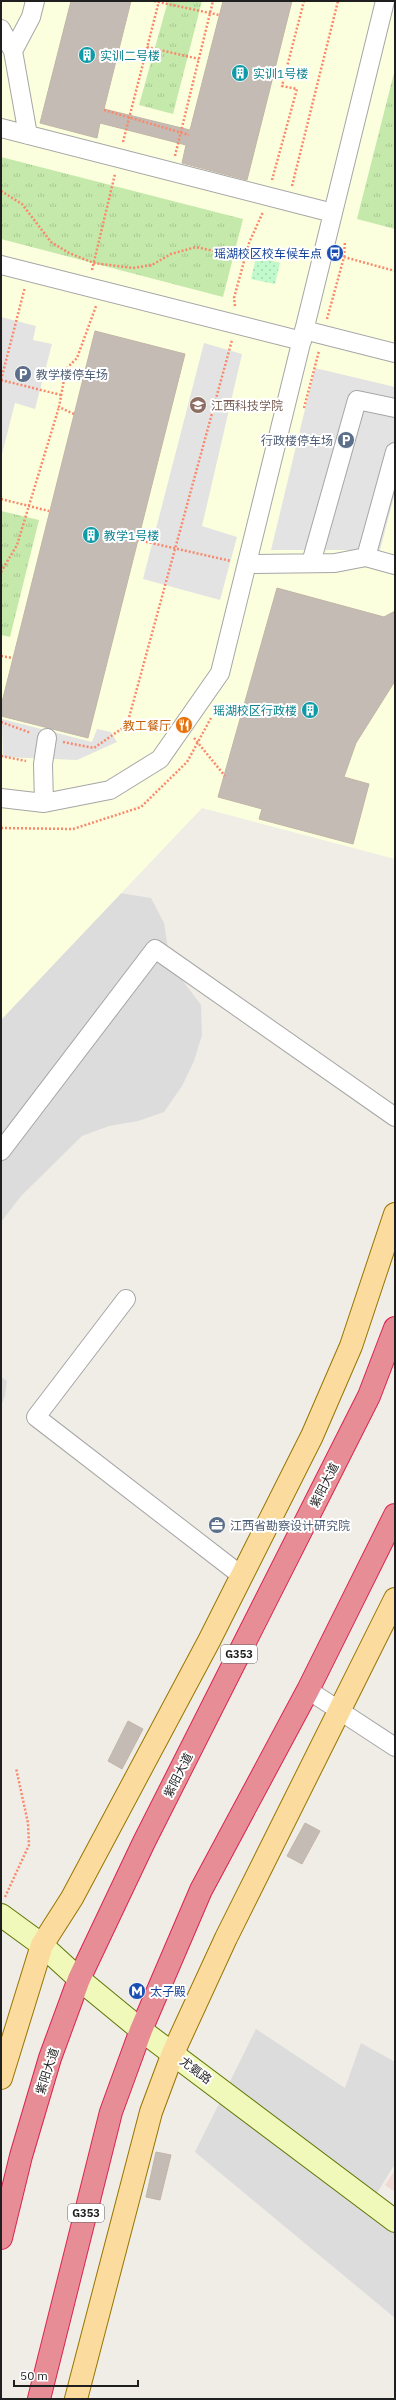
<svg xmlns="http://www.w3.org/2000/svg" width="396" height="2400" font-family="'IBM Plex Sans','Noto Sans SC',sans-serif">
<defs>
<pattern id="grass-tufts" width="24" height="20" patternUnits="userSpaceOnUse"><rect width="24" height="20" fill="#c4e9ab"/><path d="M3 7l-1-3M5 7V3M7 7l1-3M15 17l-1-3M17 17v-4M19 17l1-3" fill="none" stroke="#a8c793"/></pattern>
<pattern id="park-dots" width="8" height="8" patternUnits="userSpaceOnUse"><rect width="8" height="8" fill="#c2f9cc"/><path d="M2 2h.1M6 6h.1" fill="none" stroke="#a6d5af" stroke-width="1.8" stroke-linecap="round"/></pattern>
</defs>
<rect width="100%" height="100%" fill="#efede5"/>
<path fill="#dddcdc" d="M120,893L151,898L164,923L169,955L183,981L201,1005L202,1035L194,1061L182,1086L164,1112L138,1121L109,1126L82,1136L21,1196L1,1222V1013Z
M1,1377L7,1381L5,1396L1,1406Z
M256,2029L345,2088L361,2043L395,2062V2164L367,2209L395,2230V2318L195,2152Z"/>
<path fill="#f0d8d4" d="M395,2170V2192L385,2185Z"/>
<path fill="#fcffde" d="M1,1H395V859L202,808L1,1020Z"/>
<path fill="url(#grass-tufts)" d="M168,1H202L173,114L139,105Z
M395,69V229L357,219Z
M1,157L243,219L223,297L1,239Z
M1,511L39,520L10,637L1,635Z"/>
<path fill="url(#park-dots)" d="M256,257L280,263L275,284L251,279Z"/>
<path fill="#e3e3e3" d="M1,317L36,326L33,340L52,344L35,409L15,403L2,454Z
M204,343L242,354L202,526L237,537L220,600L143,579Z
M315,368L395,387V493L380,550H271Z
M2,719L92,742L97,729L111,732L117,742L77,760L3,757Z"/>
<path fill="#c4bcb4" stroke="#c1b5a7" d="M71,1H131L104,109L190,130L223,1H292L247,180L182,163L186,145L100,123L97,138L40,123Z
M95,331L185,354L88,738L1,716V706Z
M277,588L384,617L395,611V681L356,743L344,777L369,784L353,844L259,819L262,809L218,797Z
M128,1721L143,1729L122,1769L108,1761Z
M305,1823L320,1831L302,1864L287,1856Z
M156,2152L171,2155L160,2200L146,2197Z"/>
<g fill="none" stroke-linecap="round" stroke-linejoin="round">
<g stroke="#a6a6a6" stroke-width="20">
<path id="street" d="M1,29L13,51L28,135
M13,51L31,17L35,1
M1,128L333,213
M1,265L302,341
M304,330L395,353
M366,557L395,452
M311,563L357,400L395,408
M247,564L335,563L366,557L395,565
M1,798L44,803L110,790L160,759L220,673L385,1
M44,803L43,764L47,738
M1,1151L155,949L395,1117
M126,1299L36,1417L242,1576
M308,1690L395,1747"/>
</g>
<g stroke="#5f7605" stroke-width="24">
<path id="secondary" d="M1,1915L42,1945L79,1979L141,2030L395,2221"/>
</g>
<g stroke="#987501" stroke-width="24">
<path id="primary" d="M1,2078L42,1945L72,1898L209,1641L312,1436L351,1346L395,1214
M76,2399L151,2112L173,2053L226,1938L395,1599"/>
</g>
<g stroke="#da2552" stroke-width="24">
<path id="highway" d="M1,2238L21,2156L50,2058L79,1979L144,1842L369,1396L395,1328
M39,2399L111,2112L141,2030L201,1890L308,1690L395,1515"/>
</g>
<path stroke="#f9886c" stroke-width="2.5" stroke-dasharray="2 2" stroke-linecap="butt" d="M154,1L219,15
M147,47L199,59
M123,142L159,1
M175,156L213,1
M272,180L297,89L282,86L304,1
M292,186L338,1
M1,191L22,204L51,242L69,253L94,263L133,268L152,265L171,254L196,247L245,258
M344,257L345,241
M92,270L115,174
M235,306L234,298L249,243L263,212
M327,319L344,257L395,271
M1,380L25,287
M1,380L61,395
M304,408L319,351
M74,414L59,407L66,369L77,358L96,306
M1,499L49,511
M138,540L231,561
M1,572L17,545L59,407
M1,656L13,658
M1,722L31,733
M194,738L225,776
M63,742L94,748L127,725L232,340
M1,756L26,761
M1,828L73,829L141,807L187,762L211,718
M5,1897L29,1845L28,1823L16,1768"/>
<use href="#street" stroke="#fff" stroke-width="18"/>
<use href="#secondary" stroke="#f0f9b9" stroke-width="22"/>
<use href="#primary" stroke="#fbdc9e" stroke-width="22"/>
<use href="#highway" stroke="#e68d95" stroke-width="22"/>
<path stroke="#f9886c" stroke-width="2.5" stroke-dasharray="2 2" stroke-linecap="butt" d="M104,110L189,135"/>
</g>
<defs>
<g id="building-disc" transform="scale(0.9)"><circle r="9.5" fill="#0f9aa8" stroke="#fff"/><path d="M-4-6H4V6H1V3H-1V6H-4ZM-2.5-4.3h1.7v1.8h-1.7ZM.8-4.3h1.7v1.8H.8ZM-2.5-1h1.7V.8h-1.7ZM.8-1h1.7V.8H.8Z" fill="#fff"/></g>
<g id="bus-disc" transform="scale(0.9)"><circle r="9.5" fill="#1a4fb4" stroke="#fff"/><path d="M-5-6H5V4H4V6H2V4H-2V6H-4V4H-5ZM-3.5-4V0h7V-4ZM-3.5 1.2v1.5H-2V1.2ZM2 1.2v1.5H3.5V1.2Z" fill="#fff"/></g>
<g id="parking-disc" transform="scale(0.9)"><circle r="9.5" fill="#5c6f8a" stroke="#fff"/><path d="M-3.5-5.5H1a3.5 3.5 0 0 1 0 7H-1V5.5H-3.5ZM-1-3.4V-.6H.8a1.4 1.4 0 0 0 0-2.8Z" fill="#fff"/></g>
<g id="university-disc" transform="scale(0.9)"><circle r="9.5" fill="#8d6e63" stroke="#fff"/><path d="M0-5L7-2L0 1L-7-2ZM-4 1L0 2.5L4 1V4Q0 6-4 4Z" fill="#fff"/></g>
<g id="restaurant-disc" transform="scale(0.9)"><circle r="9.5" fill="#e8710a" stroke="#fff"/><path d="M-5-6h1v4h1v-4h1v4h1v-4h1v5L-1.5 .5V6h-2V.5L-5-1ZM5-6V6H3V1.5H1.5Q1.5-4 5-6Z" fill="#fff"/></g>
<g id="office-disc" transform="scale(0.9)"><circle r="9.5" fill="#5c6f8a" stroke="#fff"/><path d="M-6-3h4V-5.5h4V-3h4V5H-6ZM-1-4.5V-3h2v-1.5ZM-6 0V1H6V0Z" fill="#fff"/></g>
<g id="metro-disc" transform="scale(0.9)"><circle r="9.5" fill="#1a4fb4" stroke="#fff"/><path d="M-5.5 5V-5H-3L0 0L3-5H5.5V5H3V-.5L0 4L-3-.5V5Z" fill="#fff"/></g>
</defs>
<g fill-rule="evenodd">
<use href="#building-disc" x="87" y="55"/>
<use href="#building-disc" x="240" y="73"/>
<use href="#bus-disc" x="335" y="253"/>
<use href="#parking-disc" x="23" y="374"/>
<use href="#university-disc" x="198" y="405"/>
<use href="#parking-disc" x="346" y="440"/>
<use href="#building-disc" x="91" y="535"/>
<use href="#building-disc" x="310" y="710"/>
<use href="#restaurant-disc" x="184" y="725"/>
<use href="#office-disc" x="217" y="1525"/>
<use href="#metro-disc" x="137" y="1991"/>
</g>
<g text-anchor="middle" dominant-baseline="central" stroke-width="4" stroke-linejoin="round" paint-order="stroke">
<g fill="#fff" stroke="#626262" stroke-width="1">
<rect x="221" y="1645" width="36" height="18" rx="3"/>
<rect x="68" y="2204" width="36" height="18" rx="3"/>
</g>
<g font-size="11" font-weight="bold" fill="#1f1f1f">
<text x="239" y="1654">G353</text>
<text x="86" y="2213">G353</text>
</g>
<g font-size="12" fill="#0d838f" stroke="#fff" text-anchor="start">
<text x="100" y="55">实训二号楼</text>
<text x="253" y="73">实训1号楼</text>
<text x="104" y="535">教学1号楼</text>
<text x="297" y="710" text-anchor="end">瑶湖校区行政楼</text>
</g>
<g font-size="12" fill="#164399" stroke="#fff" text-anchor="end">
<text x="322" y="253">瑶湖校区校车候车点</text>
<text x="150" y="1991" text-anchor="start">太子殿</text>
</g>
<g font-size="12" fill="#4e5e75" stroke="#fff" text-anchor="start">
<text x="36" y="374">教学楼停车场</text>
<text x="333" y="440" text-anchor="end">行政楼停车场</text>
<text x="230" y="1525">江西省勘察设计研究院</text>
</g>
<g font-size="12" fill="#785e54" stroke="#fff" text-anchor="start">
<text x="211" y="405">江西科技学院</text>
</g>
<g font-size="12" fill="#c56008" stroke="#fff" text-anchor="end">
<text x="171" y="725">教工餐厅</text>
</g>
<g font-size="12" fill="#1f1f1f" stroke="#fff">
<text transform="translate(324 1485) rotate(-63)">紫阳大道</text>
<text transform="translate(178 1775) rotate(-63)">紫阳大道</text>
<text transform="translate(196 2070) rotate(37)">尤氨路</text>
<text transform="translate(47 2071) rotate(-72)">紫阳大道</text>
</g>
</g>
<rect width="396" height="2400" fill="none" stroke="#1f1f1f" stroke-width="4"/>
<path d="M14 2380v6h124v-6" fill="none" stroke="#1f1f1f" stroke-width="2"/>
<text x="20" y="2380" font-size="12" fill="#1f1f1f" stroke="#ffffff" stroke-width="3" paint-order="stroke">50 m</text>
</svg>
